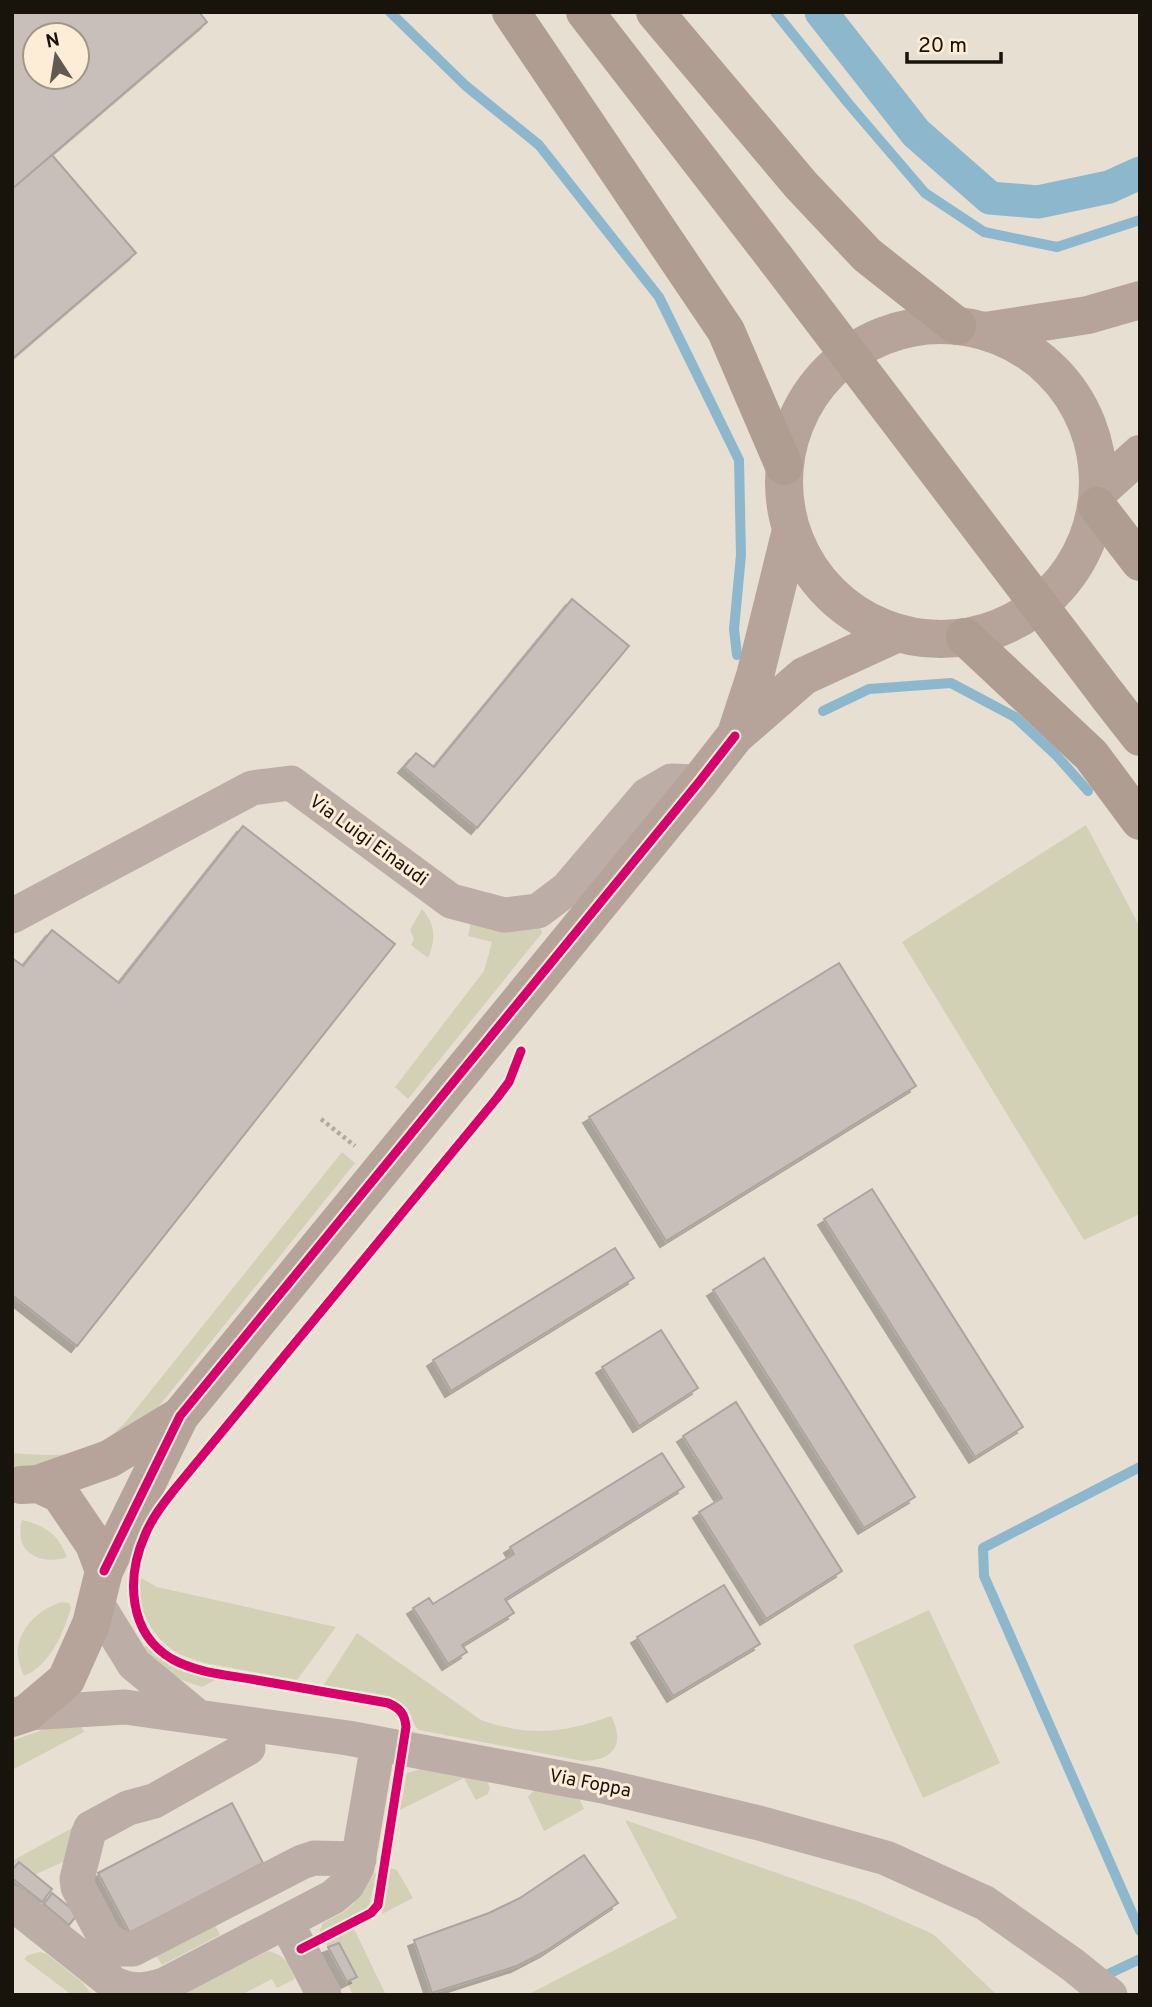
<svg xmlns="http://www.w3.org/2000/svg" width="1152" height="2007" font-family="Overpass,sans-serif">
<defs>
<filter id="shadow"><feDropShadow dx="-6" dy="6" stdDeviation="0" flood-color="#0004"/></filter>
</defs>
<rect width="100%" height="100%" fill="#e7dfd2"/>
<path fill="#d3d1b5" d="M1086,825L1140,927V1214L1084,1240L902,942Z
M422,909C436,925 436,940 428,958L411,945L414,939L410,930Z
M472,917L516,930L541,929L542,933L408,1099L395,1087L484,971L492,942L468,936Z
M342,1152L355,1163L151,1416L105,1446L33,1467H12V1453C42,1455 75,1459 102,1443C110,1438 117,1430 124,1424Z
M22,1520C46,1526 58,1534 67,1557C40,1566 13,1552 22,1520Z
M141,1578L157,1587L336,1627L297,1680C278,1676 258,1673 238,1669C199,1662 167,1659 147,1620C140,1606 136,1593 141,1578Z
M62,1602L69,1603L71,1607C64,1633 50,1665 24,1676C20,1666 15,1654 19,1643C24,1623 43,1607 62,1602Z
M929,1610L1000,1763L923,1798L853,1645Z
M357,1633L481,1720C528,1737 565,1733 611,1716C626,1744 613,1761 583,1761L419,1730C411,1723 413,1714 405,1706C390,1691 345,1690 323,1686Z
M147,1645C169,1668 186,1673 217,1679L202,1687L170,1676L141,1649Z
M79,1721L84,1732L12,1770V1741L45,1729Z
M424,1768L486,1779L490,1788L488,1794L476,1800L464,1778L400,1810L407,1773Z
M535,1789L579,1798L584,1809L544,1831L528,1797Z
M625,1820L860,1902L933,1934L997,1995H527L677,1918Z
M83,1822L70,1859L34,1875L19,1862L12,1870V1861Z
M390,1868L397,1870L413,1898L382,1914Z
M375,1873L376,1874L370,1903L368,1907L319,1933L323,1923L344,1912L353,1904Z
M214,1923L220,1935L162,1965L152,1950Z
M354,1929L386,1995H353L347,1982L357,1977L339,1943L328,1947L326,1943Z
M268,1951C285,1955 289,1963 295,1979L277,1988L272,1979L241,1995H182Z
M40,1952L47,1954L83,1983L92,1995H72L24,1959L28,1955Z"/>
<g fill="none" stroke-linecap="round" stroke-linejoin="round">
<path stroke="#8db7cc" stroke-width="10" d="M390,12L466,86L539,145L659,297L739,460L741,555L734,629L737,655
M775,12L848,103L925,193L984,232L1057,247L1140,220
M823,711L869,689L951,683L1015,717L1056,755L1088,791
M1140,1467L983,1548L984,1576L1140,1931
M1104,1976L1140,1959"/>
<path stroke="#8db7cc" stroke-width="33" d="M821,12L916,133L990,198L1038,202L1109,187L1140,173"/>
</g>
<path fill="#c8bfbb" stroke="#aca4a0" stroke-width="2" fill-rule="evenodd" filter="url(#shadow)" d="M12,12H199L207,22L12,189ZM35,35H77V77H35Z
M52,155L136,253L12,359V189Z
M572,599L629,646L477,828L404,767L416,753L434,767Z
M243,826L395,944L77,1346L12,1295V958L23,966L52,930L119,983Z
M839,963L916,1086L666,1241L589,1117Z
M872,1189L1023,1427L975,1457L824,1219Z
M615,1248L634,1278L451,1391L433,1360Z
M764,1258L915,1497L864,1528L713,1290Z
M661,1330L698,1388L639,1426L602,1367Z
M736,1402L842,1571L766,1619L699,1512L722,1498L683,1436Z
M662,1453L684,1487L505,1599L514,1613L462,1645L467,1652L448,1664L413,1608L429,1598L433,1604L514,1554L510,1547Z
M724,1585L760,1644L673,1696L637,1637Z
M232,1803L263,1863L130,1933L98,1873Z
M584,1855L618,1903L546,1951L517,1966L432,1993L414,1940L489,1913L520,1898Z
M19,1862L52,1889L42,1902L12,1878V1870Z
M52,1893L78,1914L69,1925L44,1904Z
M339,1943L357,1977L347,1982L328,1947Z"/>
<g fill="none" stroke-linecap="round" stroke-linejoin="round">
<path stroke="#b4a9a2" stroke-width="4.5" stroke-dasharray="3.5 3.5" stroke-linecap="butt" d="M321,1119L355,1146"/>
<path stroke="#bcada6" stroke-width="35" d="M12,916L252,788L291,783L451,901L504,915L538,911L567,889L647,795L671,781L699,782
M97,1604L134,1664L198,1717
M27,1713L125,1707L348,1738L603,1786L755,1822L886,1858L985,1903L1073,1965L1110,1995
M248,1748L154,1801L128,1808L91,1828L88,1835L77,1879L78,1887L105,1938L122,1949H133L302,1862L314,1858L359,1859
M12,1903L114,1984C132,1992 145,1991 164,1985L333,1897L347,1885L357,1867L378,1744
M286,1922L324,1995"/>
<path stroke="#b6a49b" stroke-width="38" d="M784 482a157 157 0 1 1 314 0a157 157 0 1 1-314 0Z
M985,331L1088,315L1140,300
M1098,492L1140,454
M736,734L755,676L791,530
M38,1484L109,1459L180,1416
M21,1485L38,1484L60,1494L94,1544L104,1571
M12,1718L27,1713L66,1680L91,1624L104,1571L180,1416L699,782L735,736L804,676L898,633"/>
<path stroke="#b09d91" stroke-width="38" d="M511,12L726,331L784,466
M585,12L776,259
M655,12L801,185L867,255L957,326
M1097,506L1140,562
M965,637L1091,755L1140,821
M1108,696L1140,737"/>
<path stroke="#b09d91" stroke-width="38" d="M776,259L1108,696"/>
<g stroke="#feedd6" stroke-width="13">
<path id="cycleway" d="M104,1571L180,1416L699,782L735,736
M301,1949L371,1913L378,1905L406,1727C405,1714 400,1708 388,1703C344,1695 300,1688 256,1680C229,1675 197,1673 172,1659C128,1633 126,1578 145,1535C152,1518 163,1504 174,1490L497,1098L509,1082L521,1051"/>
</g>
<use href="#cycleway" stroke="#d6006c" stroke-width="9"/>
</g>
<g text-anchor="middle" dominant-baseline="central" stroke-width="6" stroke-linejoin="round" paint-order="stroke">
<g font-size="19" fill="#18130b" stroke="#feedd6">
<text transform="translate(368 841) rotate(36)">Via Luigi Einaudi</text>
<text transform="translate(590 1784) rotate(11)">Via Foppa</text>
</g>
</g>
<rect width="1152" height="2007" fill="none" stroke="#18130b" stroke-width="28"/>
<g transform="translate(56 56) rotate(348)"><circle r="33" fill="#feedd6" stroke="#a29685" stroke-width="2"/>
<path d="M0-5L12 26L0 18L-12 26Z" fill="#605a51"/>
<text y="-10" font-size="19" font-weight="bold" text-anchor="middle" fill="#18130b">N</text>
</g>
<path d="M907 52v10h94v-10" fill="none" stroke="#18130b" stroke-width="3.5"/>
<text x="918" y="52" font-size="21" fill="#18130b" stroke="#feedd6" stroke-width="5" paint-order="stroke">20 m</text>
</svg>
